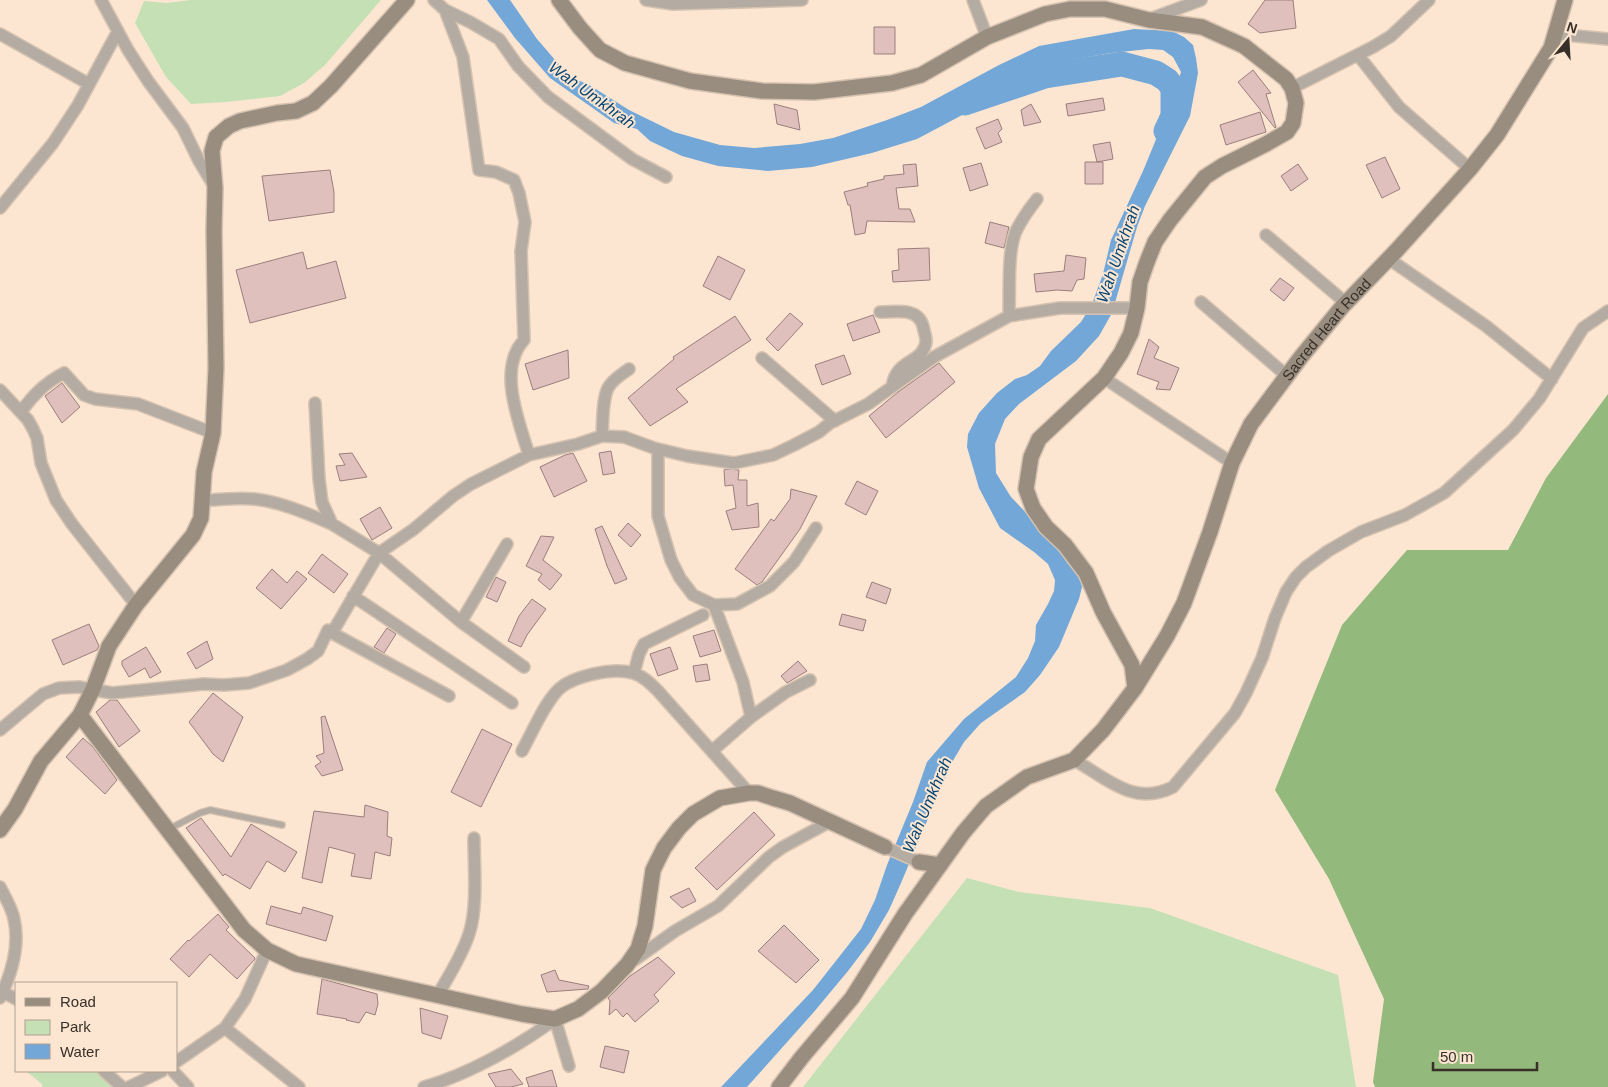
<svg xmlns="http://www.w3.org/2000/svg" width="1608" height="1087" font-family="Arial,sans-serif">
<rect width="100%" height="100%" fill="#fce6d2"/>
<path fill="#c5e0b5" d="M191,0H381L325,65L304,83L280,96L226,102L191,104L166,77L135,23L144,1L166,3Z
M967,878L1019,892L1150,908L1338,975L1356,1087H803Z
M26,1071H99L114,1087H42V1084Z"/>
<path fill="#94b97d" d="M1608,394V1087H1375L1373,1082L1384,999L1329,879L1275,790L1342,625L1407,550H1508L1546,478Z"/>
<path fill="#72a7d8" d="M487,0H510L537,39L569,76L591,86L629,110L674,132L720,145L754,148L800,144L833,138L887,120L921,107L999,65L1039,46L1134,29L1172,31L1184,37L1193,45L1196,58L1198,73L1190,116L1145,206L1137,227L1112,313L1099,336L1076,361L1019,404L1005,419L995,444L996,473L1011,497L1072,561L1079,574L1082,587L1079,599L1059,647L1040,675L1025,692L981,723L964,742L951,764L901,883L889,910L870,942L848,971L813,1013L747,1087H721L813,990L861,929L875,900L887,865L913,802L927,762L964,719L1016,677L1028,658L1035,641L1036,625L1048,604L1054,591L1055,580L1048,564L1034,552L1000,528L979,488L967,447L968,434L979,413L997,393L1015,379L1027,375L1040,366L1051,351L1081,322L1092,304L1103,274L1111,240L1143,171L1171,103L1181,72L1173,57L1163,50L1149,49L1111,53L1047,64L994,93L966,113L917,139L872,153L812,167L768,171L718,166L682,156L650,141L637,129L614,123L550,78L515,38Z"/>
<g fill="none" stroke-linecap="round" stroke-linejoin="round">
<path stroke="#72a7d8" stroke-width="25" d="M965,103L1045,76L1122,64L1156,73L1167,80L1173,88V116L1166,131"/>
</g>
<path fill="#dfc0bd" stroke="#9b7e7c" d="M1265,0H1293L1296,28L1260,33L1248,24Z
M874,27H895V54H874Z
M1253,70L1271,93L1266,94L1276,127L1275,128L1238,82Z
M1103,98L1105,110L1068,116L1066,104Z
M774,104L797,110L800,130L777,124Z
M1031,104L1041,122L1024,126L1021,110Z
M1260,112L1266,132L1226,145L1220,125Z
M998,119L1002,129L998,133L1002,142L985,149L976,128Z
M1110,142L1113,159L1097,162L1093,145Z
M1385,157L1400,189L1382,198L1366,165Z
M1085,162H1103V184H1085Z
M981,163L988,185L970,191L963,168Z
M916,164L918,186L896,188L899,209H910L915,222L867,221L865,233L855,235L850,205H848L844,192L868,186L867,183L884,179V176L904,174L903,165Z
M1298,164L1308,179L1291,191L1281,176Z
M330,170L334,192V212L269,221L262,176Z
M990,222L1009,227L1004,248L985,243Z
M929,248L930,280L893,282L892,271L899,270L898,249Z
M303,252L307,269L336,261L346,298L250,323L236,270Z
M1066,255L1086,258L1084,279L1077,280L1072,291L1057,290L1036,292L1034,274L1064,271Z
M718,256L745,270L730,300L703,286Z
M1280,278L1294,288L1284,301L1270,290Z
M790,313L803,324L778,351L766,339Z
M873,315L880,332L853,341L847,324Z
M735,316L751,340L676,389L688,402L650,426L628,398L674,359L673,357Z
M1149,339L1159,347L1154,358L1179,368L1170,390L1156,389L1159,382L1137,374Z
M568,350L569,378L533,390L525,364Z
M844,355L851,374L822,385L815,365Z
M939,363L955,382L886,438L869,416L898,392Z
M62,383L80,407L62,423L45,396Z
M611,451L615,473L603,475L599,453Z
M352,453L367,477L340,481L336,466L345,465L339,454Z
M573,453L587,481L554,497L540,467L565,455Z
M726,469L739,470L738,480H747V506L758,503L759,527L732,530L726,511L736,508L733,485L725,486L724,470Z
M857,481L878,491L866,515L845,504Z
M791,489L817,496L800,529L762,582L757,585L735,569L771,519L774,521L790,499Z
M380,507L392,528L372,540L360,519Z
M628,523L641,535L631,547L618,535Z
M602,526L627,579L615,584L607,566L595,529Z
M541,536L554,537L543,560L562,575L550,590L538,580L542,574L526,566Z
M322,554L348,574L334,593L308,573Z
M272,569L287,583L297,571L307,579L281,609L256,588Z
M496,577L506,582L497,602L486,597Z
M872,582L891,589L886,604L866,597Z
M532,599L546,609L527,635L521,647L508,641L519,616Z
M842,614L866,620L863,631L839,625Z
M89,624L99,646L97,650L63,665L52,640Z
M387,628L396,634L384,653L374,647Z
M714,630L721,651L700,657L693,636Z
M207,641L213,659L196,669L187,653Z
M146,647L161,672L150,678L145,668L129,677L122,665V661Z
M670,647L678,669L658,676L650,654Z
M798,661L807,671L787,683L781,676Z
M707,664L710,680L696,682L693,666Z
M213,693L243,717L223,762L213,754L189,722Z
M110,700H117L140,731L119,747L96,712Z
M325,716L343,770L322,776L315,766L321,762L316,756L324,753L321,717Z
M482,729L512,744L481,807L451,792Z
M83,738L93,747L117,780L105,794L66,757Z
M365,805L388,812L387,836L392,838L390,856L375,852L371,879L351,876L355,854L329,847L322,883L302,878L314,811L364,817Z
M754,812L775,835L717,890L695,868Z
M201,818L231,857L251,824L297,852L285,872L267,861L250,889L225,874L223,876L186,828Z
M689,888L696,901L682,908L670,897Z
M271,906L301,914L303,907L333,916L326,941L266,924Z
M218,914L229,927L226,930L255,958V959L237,979L210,954L189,977L170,959L188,940L189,941Z
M784,925L819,960L796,983L758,951Z
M658,957L675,973L654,995L659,1001L635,1022L627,1013L623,1017L616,1009L609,1015L610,1001L608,998L630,976Z
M555,970L559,980L589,986L588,989L547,992L541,975Z
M322,979L377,994L378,1004L375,1015L366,1012L359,1023L346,1020L347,1019L317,1014Z
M420,1008L448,1016L441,1039L422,1033Z
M605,1046L629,1051L624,1073L600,1067Z
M511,1069L523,1084L511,1087H496L488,1074Z
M552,1070L557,1087H529L526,1078Z"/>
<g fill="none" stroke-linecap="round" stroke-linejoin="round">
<g stroke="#d5c2b0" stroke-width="8">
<path id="lane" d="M169,829L200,813L210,810L282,825"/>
</g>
<g stroke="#d5c2b0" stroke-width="14">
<path id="street" d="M101,0L128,50L148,81L183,128L199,161L214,186
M434,0L445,10L463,57L479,170L496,172L514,180L519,193L525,222L521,251L524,340C497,369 519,422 529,455
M646,0L673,4L802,0
M973,0L987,37
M445,10L470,22L499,39L518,66L548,97L632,159L666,177
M1150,19L1201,0
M0,34L89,84
M1556,34L1608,39
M1358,55L1399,107L1470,169
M1292,88L1373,47L1391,36L1429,0
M0,208L53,143L78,105L118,31
M1266,235L1346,303
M1389,259L1486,326L1552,379
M1201,302L1287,376
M880,312C896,312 918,307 923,326C924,332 928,340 925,346C919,364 896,359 892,387
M1009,316C1010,292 1007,252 1016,231C1022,219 1029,209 1037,199
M762,358L835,421
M1104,378L1232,463
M0,390L28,420L33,429L37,438L41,463L56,500L72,524L136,605
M315,403L319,479L322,502L332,524L379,553L461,622L524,667
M21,412C33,395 45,383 64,373L84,395L95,399L138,404L213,433
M602,436C603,423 602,400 608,388C612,380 622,374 629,369
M658,449V516L671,560L680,578L693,595L714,605L737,604L770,586L794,562L816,528
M203,500C220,500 238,497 254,499C281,502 306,513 332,524
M353,596L512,703
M714,605L743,682L751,717L786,692L810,680
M461,622L507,544
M332,633L449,696
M634,673L639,654L644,644L703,615
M0,730L43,694L59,688L79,687L112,693L204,684L224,685L249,683L287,670L307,659L318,651L328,630L332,633L379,553L414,529L453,496L471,484L529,455L578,444L602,436L624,437L654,448L687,456L734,463L773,455L794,445L819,432L830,423L868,404L934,357L1009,316L1060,308H1137
M522,751C533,731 542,708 557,691C571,676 613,667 633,673C643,676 650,683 658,691L749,793
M712,751L751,717
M1074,760C1107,778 1134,807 1173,787L1235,713L1246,693L1262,658L1275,618L1286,592L1296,577L1306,567L1328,551L1361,532L1405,515L1444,493L1513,430L1539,399L1583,328L1608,311
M885,847L919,862
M0,887C5,897 12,908 14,919C20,945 11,975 0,998
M633,961L675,931L718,906L769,857L783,847L831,821
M3,992L16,999
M438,995C449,975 462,956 469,934C478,908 474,865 474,838
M225,1028L299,1087
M176,1062L225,1028L245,999L267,950
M104,1071L122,1087
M173,1071L188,1087
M129,1087L162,1071
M424,1087C467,1075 519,1046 555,1019L569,1066"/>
</g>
<g stroke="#d5c2b0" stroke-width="18">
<g id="secondary">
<path d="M559,0L580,28L600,50L625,63L690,81L762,91L814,92L892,83L921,75L987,37L1045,14L1070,9H1105L1149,20L1202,27L1244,46L1286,79L1292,88L1296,103L1293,123L1287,132L1266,144L1222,166L1205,177L1170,220L1155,242L1147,262L1140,282L1137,308L1131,333L1121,353L1104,378L1039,439L1031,457L1026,489L1033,508L1046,527L1065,545L1086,573L1103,612L1132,665L1135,688"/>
<path d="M80,715L244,930L267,950L296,964L522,1014L555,1019L578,1009L602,991L627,965L638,949L645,926L653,870L664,848L679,828L693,814L720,798L749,793H758L773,798L790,803L885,847"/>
<path d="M0,830L15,809L41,761L80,715L93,689L109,646L136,605L193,535L201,518L204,472L213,433L216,368L214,230L215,188L212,151L216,137L229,126L240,121L277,113L296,111L313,103L331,86L407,0"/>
<path d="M919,862L940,865"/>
<path id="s1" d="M779,1087L802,1057L852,998L905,914L963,833L986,806L1027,777L1074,760L1103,730L1135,688L1167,636L1184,603L1210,532L1232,463L1251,424L1301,357L1342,307L1396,251L1470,169L1497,135L1551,48L1565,0"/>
</g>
</g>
<use href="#lane" stroke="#b4aca2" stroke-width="5.5"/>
<use href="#street" stroke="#b4aca2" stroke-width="11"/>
<use href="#secondary" stroke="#998d7f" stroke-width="15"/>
</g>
<g text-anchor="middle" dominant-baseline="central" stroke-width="4" stroke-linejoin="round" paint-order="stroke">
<g font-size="15" fill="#383028" stroke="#fce6d2">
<text stroke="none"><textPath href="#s1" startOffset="955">Sacred Heart Road</textPath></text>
</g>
<g font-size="16" font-style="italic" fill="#074573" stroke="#fce6d2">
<text transform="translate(592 95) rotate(36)">Wah Umkhrah</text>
<text transform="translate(1118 254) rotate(-71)">Wah Umkhrah</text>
<text transform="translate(927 805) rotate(-67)">Wah Umkhrah</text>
</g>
</g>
<rect x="15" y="982" width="162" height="90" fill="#fce6d2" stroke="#ae9d8e"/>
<rect x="25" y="998" width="25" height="8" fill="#998d7f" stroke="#ae9d8e"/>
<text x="60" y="1007" font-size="15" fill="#383028">Road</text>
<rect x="25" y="1020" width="25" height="15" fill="#c5e0b5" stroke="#ae9d8e"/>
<text x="60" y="1032" font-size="15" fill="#383028">Park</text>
<rect x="25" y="1044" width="25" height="15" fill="#72a7d8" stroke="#ae9d8e"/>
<text x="60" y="1057" font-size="15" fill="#383028">Water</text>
<g transform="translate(1568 40) rotate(18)" stroke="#fce6d2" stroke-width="4" paint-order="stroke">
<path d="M0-4L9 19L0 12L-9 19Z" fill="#383028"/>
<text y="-8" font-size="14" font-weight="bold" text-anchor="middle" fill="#383028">N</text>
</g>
<path d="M1433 1062v8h104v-8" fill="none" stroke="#383028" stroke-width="2.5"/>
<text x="1440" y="1062" font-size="15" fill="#383028" stroke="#fce6d2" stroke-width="4" paint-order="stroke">50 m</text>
</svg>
